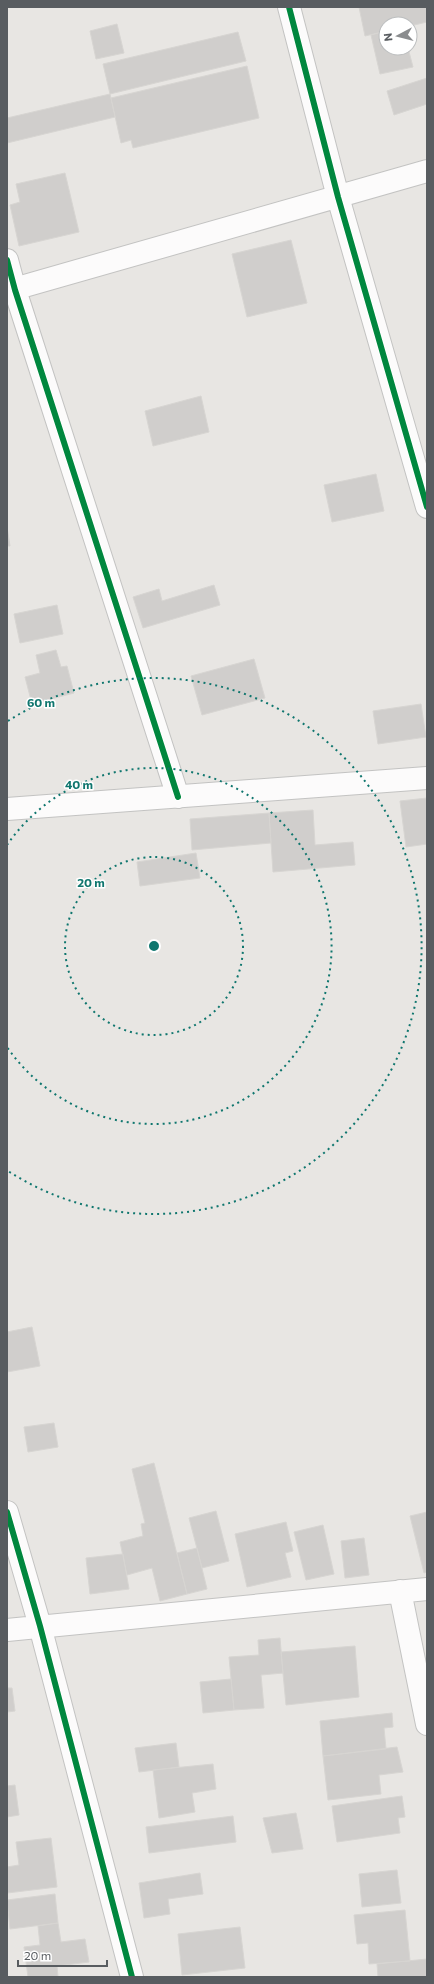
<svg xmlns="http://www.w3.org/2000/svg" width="434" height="1984" font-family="Commissioner,sans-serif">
<rect width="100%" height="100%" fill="#e8e6e3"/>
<path fill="#d0cecc" stroke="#d7d5d2" d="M359,7H427V22L410,26V24H386V31L365,36Z
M117,24L124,53L96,59L90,31Z
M386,31V48H408L413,67L380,74L371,35Z
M238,32L246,61L110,94L103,64Z
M247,66L259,118L133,148L131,140L121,143L111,98Z
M427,78V104L394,115L387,91Z
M110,94L115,117L7,143V118Z
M65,173L79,232L19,246L10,205L20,202L16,184Z
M291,240L307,303L247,317L232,254Z
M201,396L209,432L153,446L145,411Z
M376,474L384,511L332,522L324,485Z
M7,527L10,546H7Z
M214,585L220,605L143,628L133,597L159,589L162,601Z
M57,605L63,634L20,643L14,614Z
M56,650L61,667L67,666L74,693L32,704L25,677L40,673L36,655Z
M254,659L265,698L202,715L191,676Z
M421,704L426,737L378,744L373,711Z
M427,798V844L406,847L400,801Z
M313,810L315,845L353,842L355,865L273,872L269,813Z
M269,813L271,843L192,850L190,819Z
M196,853L200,878L140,886L137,862Z
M32,1327L40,1366L7,1372V1332Z
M54,1423L58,1447L28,1452L24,1427Z
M154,1463L187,1594L160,1601L152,1568L127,1575L120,1542L143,1536L141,1524L145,1523L132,1469Z
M216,1511L229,1561L202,1568L189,1518Z
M427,1512V1572L424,1573L410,1516Z
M286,1522L293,1551L285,1553L291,1577L247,1587L235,1534Z
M323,1525L334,1574L306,1580L294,1532Z
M364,1538L369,1575L345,1578L341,1541Z
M197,1548L207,1589L187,1594L177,1553Z
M123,1554L129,1589L90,1594L86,1558Z
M280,1638L283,1673L261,1675L264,1708L234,1710L229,1657L259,1655L258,1640Z
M355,1646L359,1697L286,1705L281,1652Z
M231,1679L234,1710L203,1713L200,1682Z
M7,1688H12L15,1711L7,1712Z
M392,1713L393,1727L384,1728L386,1749L323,1756L320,1721Z
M176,1743L179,1767L139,1772L135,1748Z
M397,1747L403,1772L379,1775L381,1794L328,1800L323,1756Z
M213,1764L216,1789L192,1793L195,1812L159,1818L153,1770Z
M15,1785L19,1815L7,1817V1786Z
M402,1796L405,1817L398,1818L400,1833L337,1842L332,1806Z
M296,1813L303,1849L272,1853L263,1818Z
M233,1816L236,1842L149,1853L146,1827Z
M51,1838L57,1887L7,1893V1867L19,1865L16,1842Z
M397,1870L401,1903L362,1907L359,1874Z
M200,1873L203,1894L168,1899L170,1914L144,1918L139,1883Z
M55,1894L58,1923L10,1929L7,1900Z
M405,1910L410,1961L369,1964L368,1943L357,1944L354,1915Z
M58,1923L61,1942L85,1939L89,1962L57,1966L58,1977H28L24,1947L40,1945L38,1926Z
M240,1927L245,1968L182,1975L178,1934Z
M427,1959V1977H378L377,1964Z"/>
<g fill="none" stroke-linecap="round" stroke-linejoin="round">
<g stroke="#c3c3c2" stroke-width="24">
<path id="minor" d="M289,7L338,197L427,507
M7,260L15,290L178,797
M7,291L427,171
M7,809L427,778
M7,1512L40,1626L132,1977
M400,1591L427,1724
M7,1630L427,1589"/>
</g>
<use href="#minor" stroke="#fcfbfb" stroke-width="22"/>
<g stroke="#fff" stroke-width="8">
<path id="cycleway" d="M289,7L338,197L427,507
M7,260L15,290L178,797
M7,1512L40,1626L132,1977"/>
</g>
<use href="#cycleway" stroke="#00873e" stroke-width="6"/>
</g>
<g fill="none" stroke="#0f766e" stroke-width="2" stroke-dasharray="2 4">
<circle cx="154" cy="946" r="89"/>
<path d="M7 845A178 178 0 1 1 7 1047"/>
<path d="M8 721A268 268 0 1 1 8 1171"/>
</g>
<circle cx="154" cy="946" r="6" fill="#0f766e" stroke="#fff" stroke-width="2"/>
<g font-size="12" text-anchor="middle" font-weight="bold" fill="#0f766e" stroke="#fff" stroke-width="3" stroke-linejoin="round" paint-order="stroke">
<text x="41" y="707">60 m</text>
<text x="79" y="789">40 m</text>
<text x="91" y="887">20 m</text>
</g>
<rect width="434" height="1984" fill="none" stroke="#585c60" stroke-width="16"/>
<g transform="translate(398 36) rotate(263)"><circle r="19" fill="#ffffff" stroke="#bcbebf"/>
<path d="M0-3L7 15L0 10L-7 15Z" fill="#8a8c8e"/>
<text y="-6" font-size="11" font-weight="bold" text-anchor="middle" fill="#585c60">N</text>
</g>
<path d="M18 1960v6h89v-6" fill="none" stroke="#585c60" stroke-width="2"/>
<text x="24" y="1960" font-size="12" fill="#585c60" stroke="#ffffff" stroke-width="3" paint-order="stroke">20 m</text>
</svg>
